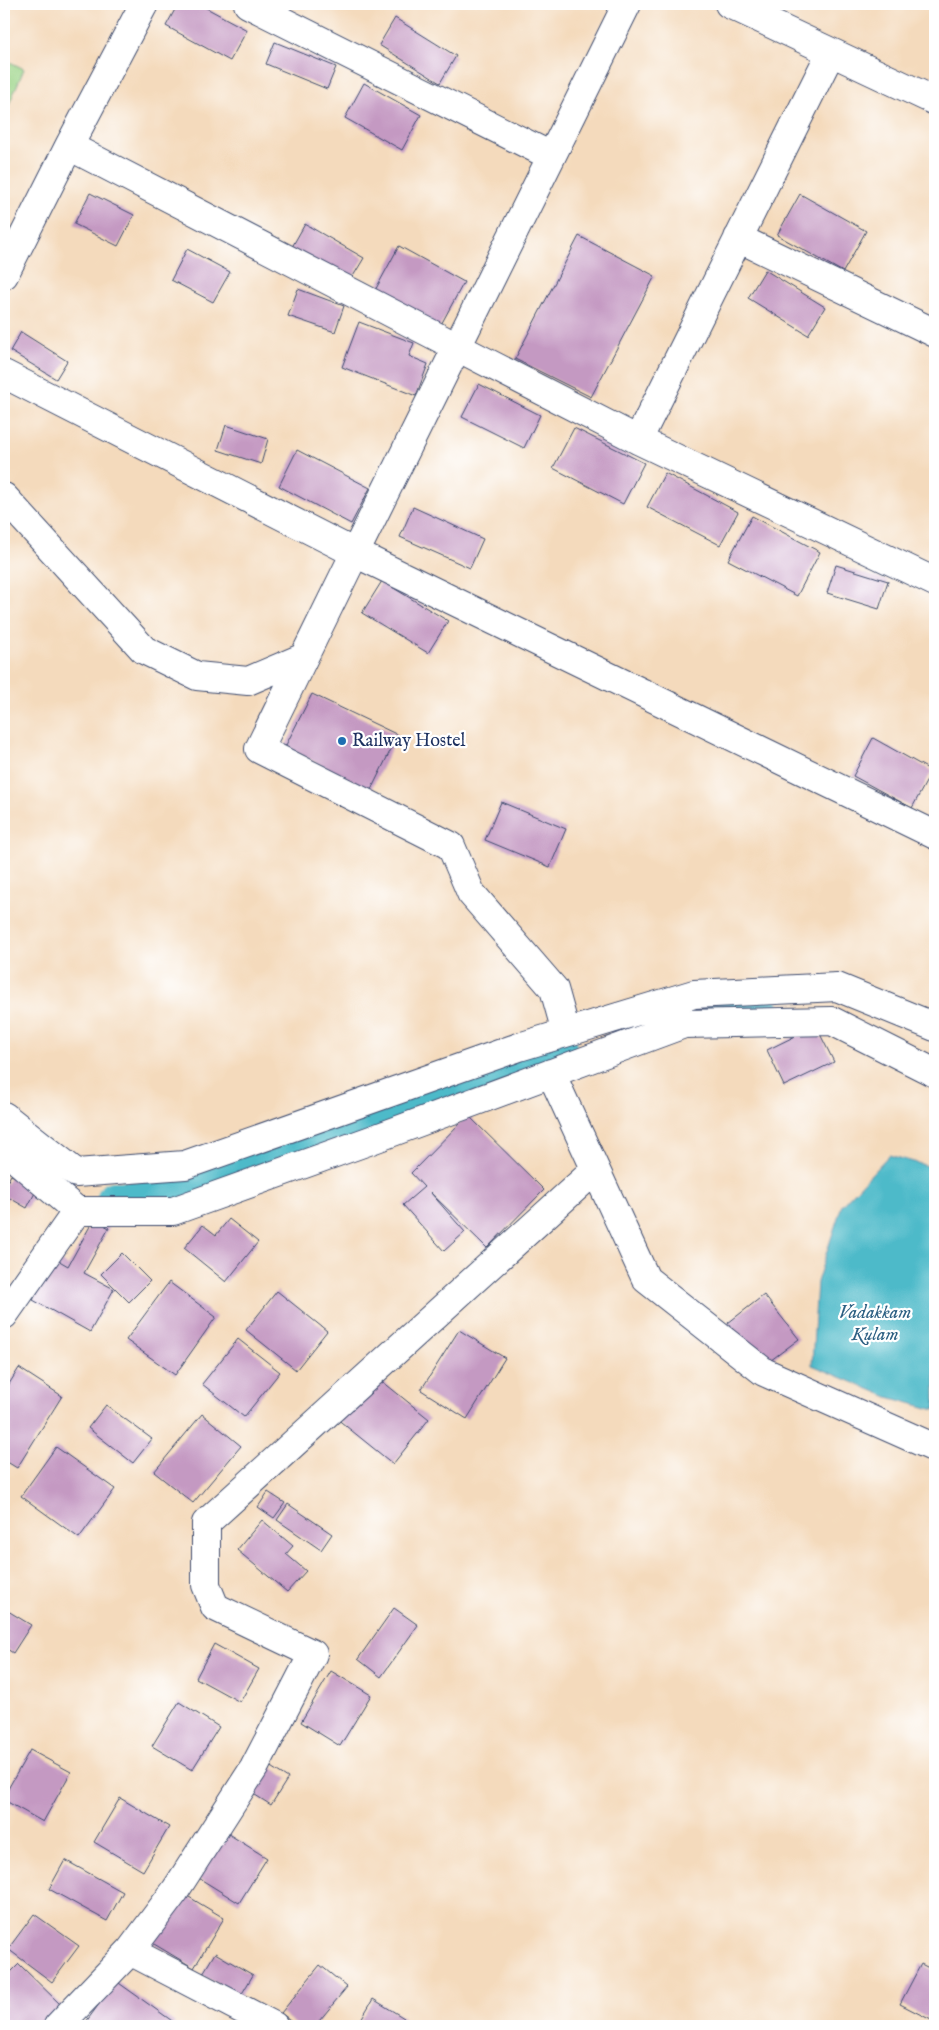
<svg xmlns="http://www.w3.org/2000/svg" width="939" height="2030" font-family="'IM FELL English',serif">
<rect width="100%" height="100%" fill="#fff"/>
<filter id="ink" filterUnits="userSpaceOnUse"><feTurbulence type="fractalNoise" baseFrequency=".02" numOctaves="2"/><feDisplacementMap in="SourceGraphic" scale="10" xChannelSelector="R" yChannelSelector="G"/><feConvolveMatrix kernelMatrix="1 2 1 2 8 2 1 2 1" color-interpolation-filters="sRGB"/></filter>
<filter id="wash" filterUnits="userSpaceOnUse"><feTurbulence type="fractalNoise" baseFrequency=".0096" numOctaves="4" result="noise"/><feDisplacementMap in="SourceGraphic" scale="20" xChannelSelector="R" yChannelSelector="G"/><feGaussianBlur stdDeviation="1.12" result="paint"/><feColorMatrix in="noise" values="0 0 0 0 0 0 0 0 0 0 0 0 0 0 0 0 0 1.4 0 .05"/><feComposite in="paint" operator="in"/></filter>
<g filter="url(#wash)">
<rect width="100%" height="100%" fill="#f4dabc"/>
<path fill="#9bd487" stroke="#5b8272" d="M4,59L24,69L4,116Z"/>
<path fill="#4ebac9" stroke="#347494" d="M889,1155L935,1168V1410L888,1397L812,1365L817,1282L842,1205Z"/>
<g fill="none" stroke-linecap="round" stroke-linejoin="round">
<path stroke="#4ebac9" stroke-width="34" d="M646,1020L678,1010L762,1009
M114,1198L175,1197L560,1047"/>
</g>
<g id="blocks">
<path fill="#c499c2" d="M178,4H199L247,30L230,61L166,26Z
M395,18L456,56L440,83L379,45Z
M275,42L336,67L327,89L266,64Z
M364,83L421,115L402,150L345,118Z
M90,193L134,215L118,246L74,224Z
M800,194L866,231L843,272L777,235Z
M305,224L364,258L346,288L288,254Z
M579,236L655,276L591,397L515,359Z
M399,246L464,282L437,332L372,296Z
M187,249L230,272L213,302L171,280Z
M765,270L825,307L808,335L748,298Z
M298,289L344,306L335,332L288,316Z
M359,322L414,343L409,356L428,364L416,396L342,367Z
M21,332L67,361L56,379L10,351Z
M479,384L540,415L524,448L462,417Z
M226,425L268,439L261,464L218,450Z
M574,428L644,463L623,504L553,468Z
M297,450L370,488L351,524L279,486Z
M665,473L738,512L720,545L647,507Z
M413,507L483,539L470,568L400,537Z
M752,516L820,552L797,596L728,560Z
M836,565L888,581L879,609L827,593Z
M382,581L448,621L428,653L362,613Z
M312,694L398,735L371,790L285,747Z
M873,738L932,771L912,808L853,776Z
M501,802L566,829L550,867L485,840Z
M816,1026L834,1062L784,1086L767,1050Z
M468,1115L544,1190L487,1248L430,1192L465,1232L444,1251L403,1205L424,1187L411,1173Z
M11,1175L37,1189L27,1208L8,1197L4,1204V1182L6,1184Z
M94,1219L109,1228L84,1273L114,1289L90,1332L33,1300L56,1259L68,1266Z
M229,1219L258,1242L226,1282L184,1248L203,1225L216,1235Z
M122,1253L150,1281L129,1302L101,1274Z
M169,1282L216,1317L175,1375L126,1340Z
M277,1291L327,1331L296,1370L246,1330Z
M764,1295L799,1339L762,1367L728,1323Z
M459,1330L505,1358L467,1419L421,1390Z
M238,1339L280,1372L244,1417L202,1384Z
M19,1368L62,1396L17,1468L4,1460V1392Z
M372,1373L429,1419L393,1464L336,1418Z
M106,1405L152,1439L133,1463L88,1428Z
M202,1414L241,1446L193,1503L154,1472Z
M56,1447L115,1489L79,1538L21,1496Z
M268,1492L285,1503L274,1518L258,1507Z
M288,1504L332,1534L321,1550L277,1520Z
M262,1520L293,1546L286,1554L306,1571L287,1592L237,1550Z
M394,1608L418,1625L381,1677L358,1659Z
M8,1611L31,1625L13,1653L4,1647V1617Z
M214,1644L259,1669L240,1702L196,1678Z
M331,1671L371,1695L340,1746L301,1722Z
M179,1702L219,1727L192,1770L152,1746Z
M30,1750L71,1772L43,1822L4,1800V1796Z
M269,1766L288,1778L271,1805L252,1793Z
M120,1798L169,1827L143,1871L94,1842Z
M217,1827L267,1858L239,1903L189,1872Z
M65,1860L123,1892L107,1921L49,1889Z
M179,1891L224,1918L194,1968L149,1941Z
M34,1914L79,1946L52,1982L8,1949Z
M215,1953L253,1975L240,1997L202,1975Z
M19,1964L62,2006L42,2026H4V1979Z
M921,1964L935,1971V2022L900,2004Z
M320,1965L347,1987L315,2026H298L281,2013Z
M116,1981L175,2023L172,2026H83Z
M373,1999L404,2018L399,2026H357Z"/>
</g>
</g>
<g filter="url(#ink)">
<use href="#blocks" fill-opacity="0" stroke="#3c496c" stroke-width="1"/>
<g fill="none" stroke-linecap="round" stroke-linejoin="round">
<g stroke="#3c496c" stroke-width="30">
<path id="minor" d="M144,4L69,146L457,347L627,4
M248,4L551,156
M729,4L831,52
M738,238L935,333
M4,275L69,146
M4,374L355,553L259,749L451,846L471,893L554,989L566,1032
M638,440L831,52L935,101
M4,497L144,650L197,676L248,681L304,657
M935,582L638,440L457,347L355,553L935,835
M551,1073L646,1279L764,1372L935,1448
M4,1116L76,1173L185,1165L519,1047L694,994L837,987L935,1027
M4,1149L77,1211H173L374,1139L684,1024L832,1021L935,1073
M4,1315L77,1211
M130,1951L274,2026
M58,2026L130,1951L175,1891L254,1768L313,1654L215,1607L206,1585V1523L595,1170"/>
</g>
<use href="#minor" stroke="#fff" stroke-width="28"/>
</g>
</g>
<circle fill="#1f6fb2" stroke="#fff" stroke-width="2" cx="342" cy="741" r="5"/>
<g text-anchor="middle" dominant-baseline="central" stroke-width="4.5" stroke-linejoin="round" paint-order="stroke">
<g font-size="18" fill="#1b2f5e" stroke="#fff" text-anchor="start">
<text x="352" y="741">Railway Hostel</text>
</g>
<g font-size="19" font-style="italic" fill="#2d6083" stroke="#fff">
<text x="875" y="1313">Vadakkam<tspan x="875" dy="22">Kulam</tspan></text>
</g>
</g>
<rect width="939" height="2030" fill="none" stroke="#fff" stroke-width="20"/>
</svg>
